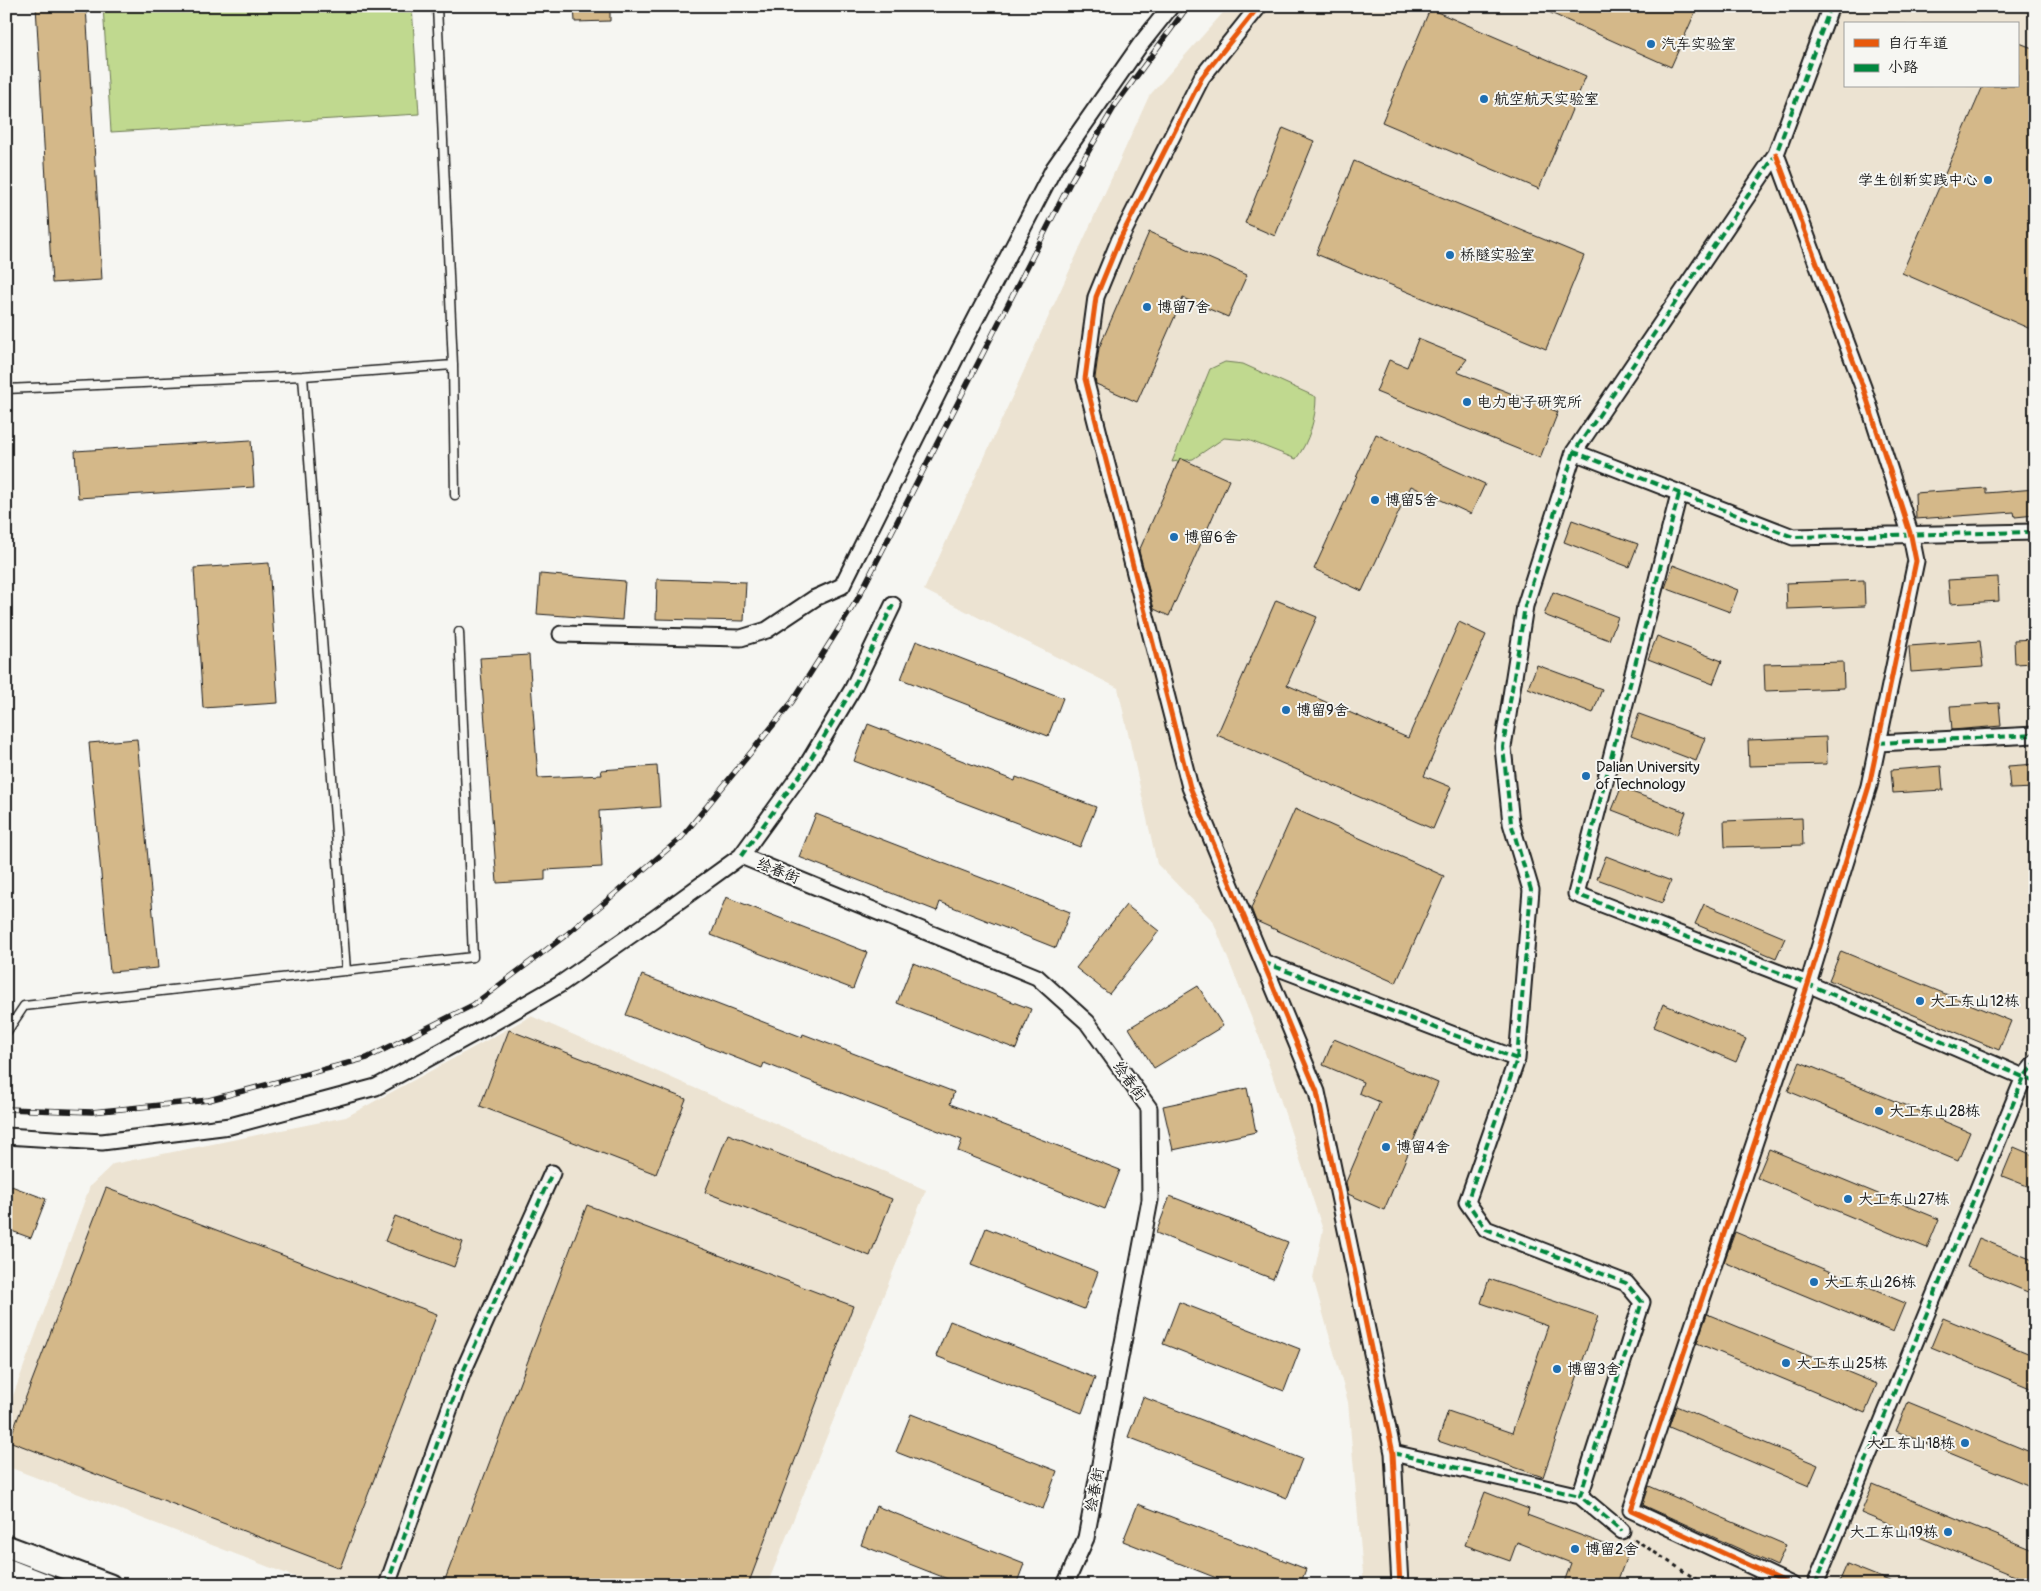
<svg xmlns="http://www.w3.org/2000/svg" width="2041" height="1591" font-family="Pangolin,'LXGW WenKai TC',sans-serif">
<rect width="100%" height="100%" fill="#f6f6f2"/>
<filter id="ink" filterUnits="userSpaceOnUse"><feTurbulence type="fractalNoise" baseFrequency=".02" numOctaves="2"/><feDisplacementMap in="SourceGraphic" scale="10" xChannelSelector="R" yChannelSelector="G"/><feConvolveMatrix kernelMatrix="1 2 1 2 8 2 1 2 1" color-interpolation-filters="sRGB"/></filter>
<g filter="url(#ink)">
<path fill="#ece3d2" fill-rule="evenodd" d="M1229,6H2035V1585H1364L1348,1402L1313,1278L1323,1230L1263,1047L1213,921L1157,864L1118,688L924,590L1149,96ZM1845,24H2017V86H1845Z
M531,1016L926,1190L767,1585H316L6,1466V1415L90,1186L113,1164L346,1117Z"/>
<path fill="#c0d98f" stroke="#6e7a56" d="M103,6H412L419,114L111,132Z
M1225,362L1243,364L1316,397C1316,418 1309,442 1296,459L1248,440L1224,438L1193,459L1172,462L1210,369Z"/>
<path fill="#d4b889" stroke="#1c1c1c" d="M36,6H86L102,280L52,283Z
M574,6H610V21L575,22Z
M1535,6H1698L1671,67Z
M1430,9L1586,76L1539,189L1382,122Z
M2017,42L2035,49V331L1902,273L1983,86H2017Z
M1283,128L1314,141L1275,236L1245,223Z
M1354,161L1584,256L1546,349L1316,254Z
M1149,232L1247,275L1228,317L1183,298L1137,402L1096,384L1095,378L1099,348Z
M1418,339L1467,359L1457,372L1558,412L1540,458L1376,392L1389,360L1407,367Z
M1376,434L1485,484L1471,514L1411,486L1362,591L1314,569Z
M251,440L254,487L78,498L75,451Z
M1180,458L1229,480L1169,616L1154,609L1139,551Z
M1986,488V493L2035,489V515L2015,517L2014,512L1916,519L1915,493Z
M1572,520L1638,544L1629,567L1564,542Z
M269,563L278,703L203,708L194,568Z
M1673,565L1738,590L1730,612L1665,588Z
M540,574L625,581L622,620L537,614Z
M1998,577L1999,601L1950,604L1948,580Z
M657,579L746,582L744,621L656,619Z
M1864,580L1865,606L1787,609L1786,583Z
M1553,592L1618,617L1609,640L1544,615Z
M1276,600L1317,617L1287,685L1408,738L1459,622L1486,635L1424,776L1451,787L1433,829L1217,735Z
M1657,636L1722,661L1713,684L1648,659Z
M2035,639V663L2015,664L2014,640Z
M916,641L1063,698L1048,736L901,679Z
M1980,641L1983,667L1911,672L1909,646Z
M529,655L538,778L602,775L601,770L657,766L660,807L599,811L602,867L545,870V880L497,883L480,658Z
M1843,662L1844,688L1765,691L1764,664Z
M1537,665L1602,689L1593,713L1528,688Z
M1999,703L2001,726L1952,730L1950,706Z
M1639,714L1705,738L1696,761L1631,736Z
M868,724L1015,781L1016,777L1096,807L1080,847L854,761Z
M1826,737L1827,764L1749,766L1748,740Z
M137,739L158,968L110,972L89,743Z
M2035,764V788L2010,789L2008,766Z
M1941,766L1943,790L1893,793L1891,770Z
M1621,788L1686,812L1677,835L1612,810Z
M1295,809L1444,876L1396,983L1256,921L1251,908Z
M816,814L1070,912L1056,948L940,902L937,911L799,857Z
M1802,818L1803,845L1725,847L1724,821Z
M1606,856L1671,881L1662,903L1597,879Z
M726,897L867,952L853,989L711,935Z
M1704,904L1785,938L1776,958L1695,924Z
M1126,905L1159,931L1109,994L1076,968Z
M1841,951L2011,1021L1999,1050L1829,980Z
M913,963L1031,1009L1016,1049L897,1003Z
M642,975L802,1037L803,1034L954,1092L950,1104L1120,1170L1105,1209L958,1151L962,1140L764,1063L762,1068L626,1015Z
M1198,986L1223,1026L1154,1068L1129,1028Z
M1663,1004L1746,1039L1736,1062L1654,1027Z
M509,1030L686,1099L656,1174L480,1106Z
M1334,1039L1438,1083L1384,1210L1348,1194L1346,1182L1380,1102L1359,1093L1363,1082L1323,1065Z
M1800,1062L1970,1132L1958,1161L1788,1091Z
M1247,1088L1256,1132L1173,1150L1163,1106Z
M728,1134L892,1199L870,1256L705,1192Z
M2014,1147L2035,1156V1189L2002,1176Z
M1769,1149L1939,1219L1927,1248L1757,1178Z
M6,1184L46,1199L31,1238L6,1229Z
M106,1188L437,1314L340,1568L9,1441Z
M1170,1196L1288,1242L1273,1279L1156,1233Z
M587,1205L853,1306L748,1585H443Z
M395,1216L463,1242L454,1267L385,1241Z
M986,1228L1098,1272L1084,1309L971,1265Z
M1735,1232L1905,1303L1893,1332L1724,1262Z
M1979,1238L2035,1261V1295L1967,1267Z
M1489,1279L1598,1316L1543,1477L1438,1441L1448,1411L1512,1433L1548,1326L1481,1303Z
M1179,1302L1300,1349L1284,1391L1163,1344Z
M1707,1314L1877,1384L1865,1413L1697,1343Z
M1943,1318L2035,1356V1390L1931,1347Z
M950,1321L1095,1378L1082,1413L936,1356Z
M1143,1397L1302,1459L1287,1498L1128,1437Z
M1908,1402L2035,1454V1488L1896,1431Z
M1676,1406L1818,1465L1809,1486L1669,1427Z
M911,1414L1057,1471L1043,1509L896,1452Z
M1873,1484L2035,1551V1574L2031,1583L1861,1513Z
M1649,1486L1786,1545L1777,1566L1643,1505Z
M1485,1492L1529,1509L1527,1515L1628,1553L1616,1585H1563L1571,1563L1517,1542L1510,1561L1465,1545Z
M1138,1504L1306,1569L1300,1585H1234L1123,1541Z
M876,1506L1024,1564L1016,1585H963L861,1545Z
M1847,1564L1897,1584V1585H1838Z"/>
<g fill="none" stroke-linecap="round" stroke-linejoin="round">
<g stroke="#1c1c1c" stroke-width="11">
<path id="service" d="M437,6L453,365L455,495
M6,389L303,376
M346,971L303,376L453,365
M6,1033L24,1006L473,957L459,632"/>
</g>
<g stroke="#1c1c1c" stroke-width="19">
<path id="minor" d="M1259,6L1202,77L1119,241L1096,297L1085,379L1190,787L1317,1092L1393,1453L1400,1585
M1831,6L1776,154L1574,452L1793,537L2035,532
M1776,154L1863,387L1911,536L1916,561L1869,786L1808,984L1631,1510L1792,1585
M1574,452L1525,606L1503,747L1511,823L1531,890L1517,1059L1467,1202L1486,1229L1626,1283L1642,1302L1580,1496L1622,1531
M1679,494L1576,894L1808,984L2035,1082
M561,634L741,638L767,630L815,598L842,586L960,349L1054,168L1140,45L1171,6
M1878,743L2035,735
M741,856L1037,977L1087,1022L1149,1108L1150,1200L1086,1538L1065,1585
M1263,962L1517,1059
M6,1136L102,1142L230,1126L376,1087L484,1028L559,985L654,919L741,856L807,765L852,690L893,605
M1393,1453L1580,1496
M387,1585L462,1374L552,1173
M1815,1585L2024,1077L2035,1063"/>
</g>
<g stroke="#1c1c1c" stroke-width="25">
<path id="secondary" d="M6,1546L110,1585
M6,1569L47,1585"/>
</g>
<path stroke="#1c1c1c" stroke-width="3" stroke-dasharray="4 4" stroke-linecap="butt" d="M1634,1539L1705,1585"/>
<use href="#service" stroke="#f6f6f2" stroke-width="8"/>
<use href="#minor" stroke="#f6f6f2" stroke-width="15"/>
<use href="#secondary" stroke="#f6f6f2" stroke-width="21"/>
<g stroke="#1c1c1c" stroke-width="5.5">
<path id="rail" d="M6,1109L92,1112L209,1100L367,1058L473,1005L566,935L681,838L792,702L857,600L1071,181L1116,104L1188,6"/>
</g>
<use href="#rail" stroke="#f6f6f2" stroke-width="4" stroke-dasharray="11" stroke-linecap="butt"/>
<path stroke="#00873e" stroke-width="4" stroke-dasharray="8 4" stroke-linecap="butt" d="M1831,6L1776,154L1574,452L1793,537L2035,532
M1574,452L1525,606L1503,747L1511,823L1531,890L1517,1059L1467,1202L1486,1229L1626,1283L1642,1302L1580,1496L1622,1531
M1679,494L1576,894L1808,984L2035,1082
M1878,743L2035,735
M741,856L807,765L852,690L893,605
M1263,962L1517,1059
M1393,1453L1580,1496
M387,1585L462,1374L552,1173
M1815,1585L2024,1077L2035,1063"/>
<g stroke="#f6f6f2" stroke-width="8">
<path id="cycleway" d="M1259,6L1202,77L1119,241L1096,297L1085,379L1190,787L1317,1092L1393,1453L1400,1585
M1776,154L1863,387L1911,536L1916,561L1869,786L1808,984L1631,1510L1792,1585"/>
</g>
<use href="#cycleway" stroke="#e8590c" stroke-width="5"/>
</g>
</g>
<g fill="#1f6fb2" stroke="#f6f6f2" stroke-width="2">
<circle cx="1651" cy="44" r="5"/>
<circle cx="1484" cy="99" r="5"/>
<circle cx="1988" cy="180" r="5"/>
<circle cx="1450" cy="255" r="5"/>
<circle cx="1147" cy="307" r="5"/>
<circle cx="1467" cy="402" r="5"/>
<circle cx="1375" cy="500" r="5"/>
<circle cx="1174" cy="537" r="5"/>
<circle cx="1286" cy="710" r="5"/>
<circle cx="1586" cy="776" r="5"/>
<circle cx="1920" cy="1001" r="5"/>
<circle cx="1879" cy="1111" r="5"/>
<circle cx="1386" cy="1147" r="5"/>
<circle cx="1848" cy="1199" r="5"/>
<circle cx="1814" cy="1282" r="5"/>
<circle cx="1786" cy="1363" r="5"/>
<circle cx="1557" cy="1369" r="5"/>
<circle cx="1965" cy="1443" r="5"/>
<circle cx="1948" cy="1532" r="5"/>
<circle cx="1575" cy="1549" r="5"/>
</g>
<g text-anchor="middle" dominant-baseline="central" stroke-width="4" stroke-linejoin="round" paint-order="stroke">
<g font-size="15" fill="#1c1c1c" stroke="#f6f6f2" text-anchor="start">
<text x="1661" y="44">汽车实验室</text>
<text x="1494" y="99">航空航天实验室</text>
<text x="1978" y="180" text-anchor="end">学生创新实践中心</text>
<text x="1460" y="255">桥隧实验室</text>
<text x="1157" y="307">博留7舍</text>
<text x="1477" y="402">电力电子研究所</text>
<text x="1385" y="500">博留5舍</text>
<text x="1184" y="537">博留6舍</text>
<text x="1296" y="710">博留9舍</text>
<text x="1596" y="767">Dalian University<tspan x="1596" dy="17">of Technology</tspan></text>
<text x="1930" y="1001">大工东山12栋</text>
<text x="1889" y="1111">大工东山28栋</text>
<text x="1396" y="1147">博留4舍</text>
<text x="1858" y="1199">大工东山27栋</text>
<text x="1824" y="1282">大工东山26栋</text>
<text x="1796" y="1363">大工东山25栋</text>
<text x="1567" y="1369">博留3舍</text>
<text x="1955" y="1443" text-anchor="end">大工东山18栋</text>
<text x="1938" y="1532" text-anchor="end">大工东山19栋</text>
<text x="1585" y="1549">博留2舍</text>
</g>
<g font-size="15" fill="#1c1c1c" stroke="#f6f6f2">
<text transform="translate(778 871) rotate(22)">绘春街</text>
<text transform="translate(1129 1081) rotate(54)">绘春街</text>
<text transform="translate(1095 1490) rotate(-79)">绘春街</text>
</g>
</g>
<rect width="2041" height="1591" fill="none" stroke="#f6f6f2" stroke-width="25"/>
<rect x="12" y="12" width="2016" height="1566" fill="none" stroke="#1c1c1c" stroke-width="2" filter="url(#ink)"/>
<rect x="1844" y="22" width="175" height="65" fill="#f6f6f2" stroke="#9f9f9c"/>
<rect x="1854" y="39" width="25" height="8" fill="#e8590c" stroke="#9f9f9c"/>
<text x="1888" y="48" font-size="15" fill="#1c1c1c">自行车道</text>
<rect x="1854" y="64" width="25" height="8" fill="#00873e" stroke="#9f9f9c"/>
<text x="1888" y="72" font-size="15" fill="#1c1c1c">小路</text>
</svg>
